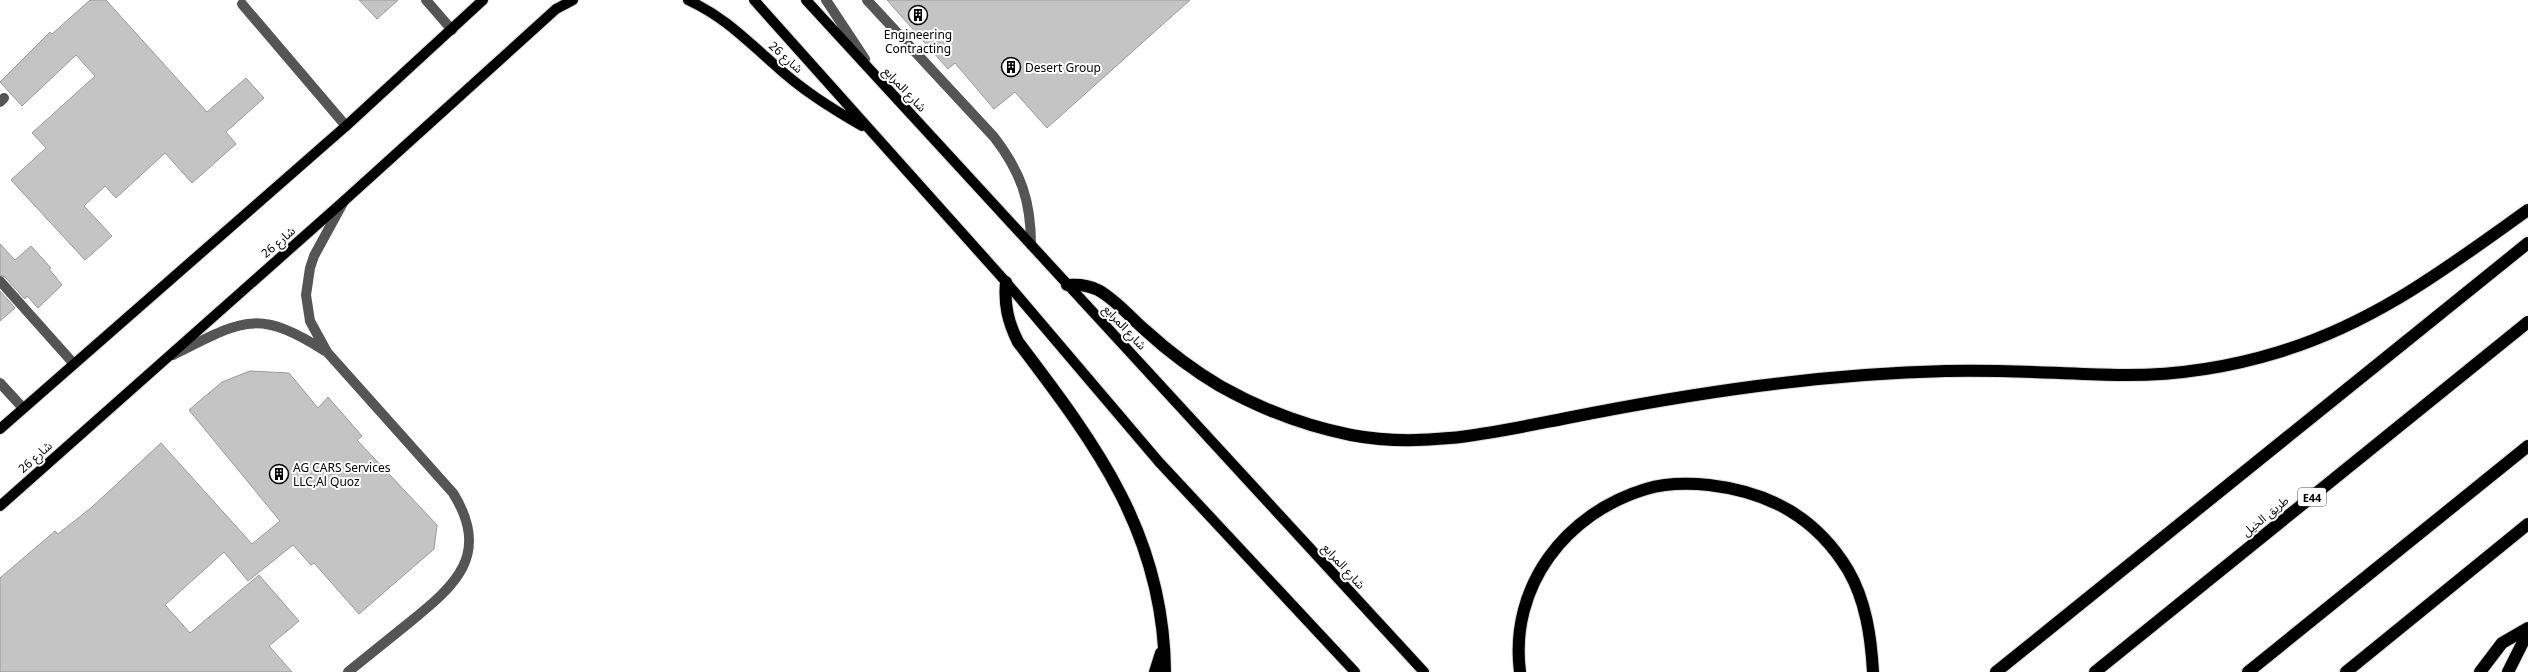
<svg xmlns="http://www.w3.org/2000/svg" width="2528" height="672" font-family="'Noto Sans','Noto Sans Arabic',sans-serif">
<rect width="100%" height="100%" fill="#fff"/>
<path fill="#c4c4c4" stroke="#999" d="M90,0H106L207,112L246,78L264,98L226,132L236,144L192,183L165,153L116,198L105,186L84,206L112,236L85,260L11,180L46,148L32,133L95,76L76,55L22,106L0,82L50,32L52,34Z
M359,0H398L377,19Z
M887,0H1190L1047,128L1015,92L994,109L955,63L948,69Z
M0,244L15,260L31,246L51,268L49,269L62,285L38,308L27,296L25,299L5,277L0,275Z
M0,291L15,308L0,321Z
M250,371L289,373L318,408L328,397L362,436L357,440L437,525L434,549L359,614L314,563L311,565L293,545L248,581L224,552L165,605L190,633L259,575L299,621L269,646L292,672H0V578L55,531L58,534L92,507L161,443L252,544L280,521L189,410L222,382Z"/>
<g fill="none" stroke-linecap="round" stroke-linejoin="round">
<g stroke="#dbdbdb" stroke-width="12">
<path id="major" d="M688,0C726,18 744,38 775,65C802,90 831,108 862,126
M754,0L1006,282L1159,462L1355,672
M806,0L1424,672
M0,429L346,126L483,0
M0,506L345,200L556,9L573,0"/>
</g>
<g stroke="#dbdbdb" stroke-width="14">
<path id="highway" d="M1006,282C1004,305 1008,322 1018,342C1097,446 1164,535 1165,672
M1067,285C1078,284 1088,285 1098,290C1115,299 1130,317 1145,330C1168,351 1193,370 1220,386C1261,409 1305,426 1351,435C1424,449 1495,432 1567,418C1693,393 1818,374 1946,371C2003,369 2060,374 2117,375C2171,376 2227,368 2279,352C2375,323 2448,267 2528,210
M1155,672L1161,653
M1520,672C1509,586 1566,513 1646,489C1666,483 1689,483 1709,485C1769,492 1816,517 1848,570C1866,601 1871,637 1873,672
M1996,672L2528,243
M2095,672L2528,322
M2248,672L2528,446
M2346,672L2528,524
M2480,672L2502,643L2528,628
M2508,672L2528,632"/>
</g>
<path stroke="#555" stroke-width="10" d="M426,0L452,30
M826,0L865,59
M867,0L994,137C1021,172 1031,201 1031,245
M242,4L346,126
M0,102L4,98
M344,201L314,256L310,268L306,295L310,321L327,352L453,493C491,554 456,585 410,622C389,639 369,655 348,672
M0,281L74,364
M173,355C242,321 256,307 325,351
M0,383L23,408"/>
<use href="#major" stroke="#000" stroke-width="10"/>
<use href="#highway" stroke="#000" stroke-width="12"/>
</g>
<defs>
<g id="building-ring" transform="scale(1)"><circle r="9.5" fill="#fff" stroke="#000" stroke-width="1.5"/><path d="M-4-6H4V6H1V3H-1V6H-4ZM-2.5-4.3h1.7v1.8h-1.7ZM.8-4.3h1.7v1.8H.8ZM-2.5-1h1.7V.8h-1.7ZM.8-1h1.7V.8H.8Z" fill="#000"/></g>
</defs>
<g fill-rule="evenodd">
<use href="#building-ring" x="918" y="15"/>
<use href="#building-ring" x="1011" y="67"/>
<use href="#building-ring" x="279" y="474"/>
</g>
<g text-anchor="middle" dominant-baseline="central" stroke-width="4" stroke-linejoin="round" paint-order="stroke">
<rect fill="#fff" stroke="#4c4c4c" stroke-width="1" x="2298" y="488" width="28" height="18" rx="3"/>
<g font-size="11" font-weight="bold" fill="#000">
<text x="2312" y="497">E44</text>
</g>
<g font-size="12" fill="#000" stroke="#fff" text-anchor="start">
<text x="918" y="34" text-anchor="middle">Engineering<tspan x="918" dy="14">Contracting</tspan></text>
<text x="1025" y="67">Desert Group</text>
<text x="293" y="467">AG CARS Services<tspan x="293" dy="14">LLC,Al Quoz</tspan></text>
</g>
<g font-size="12" fill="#000" stroke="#fff">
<text transform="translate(786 57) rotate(42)">شارع 26</text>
<text transform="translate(905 89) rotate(47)">شارع المرابع</text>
<text transform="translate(278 242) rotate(-41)">شارع 26</text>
<text transform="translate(1125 327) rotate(47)">شارع المرابع</text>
<text transform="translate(35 457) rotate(-42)">شارع 26</text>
<text transform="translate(2265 516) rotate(-39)">طريق الخيل</text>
<text transform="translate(1344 566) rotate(48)">شارع المرابع</text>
</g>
</g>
</svg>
